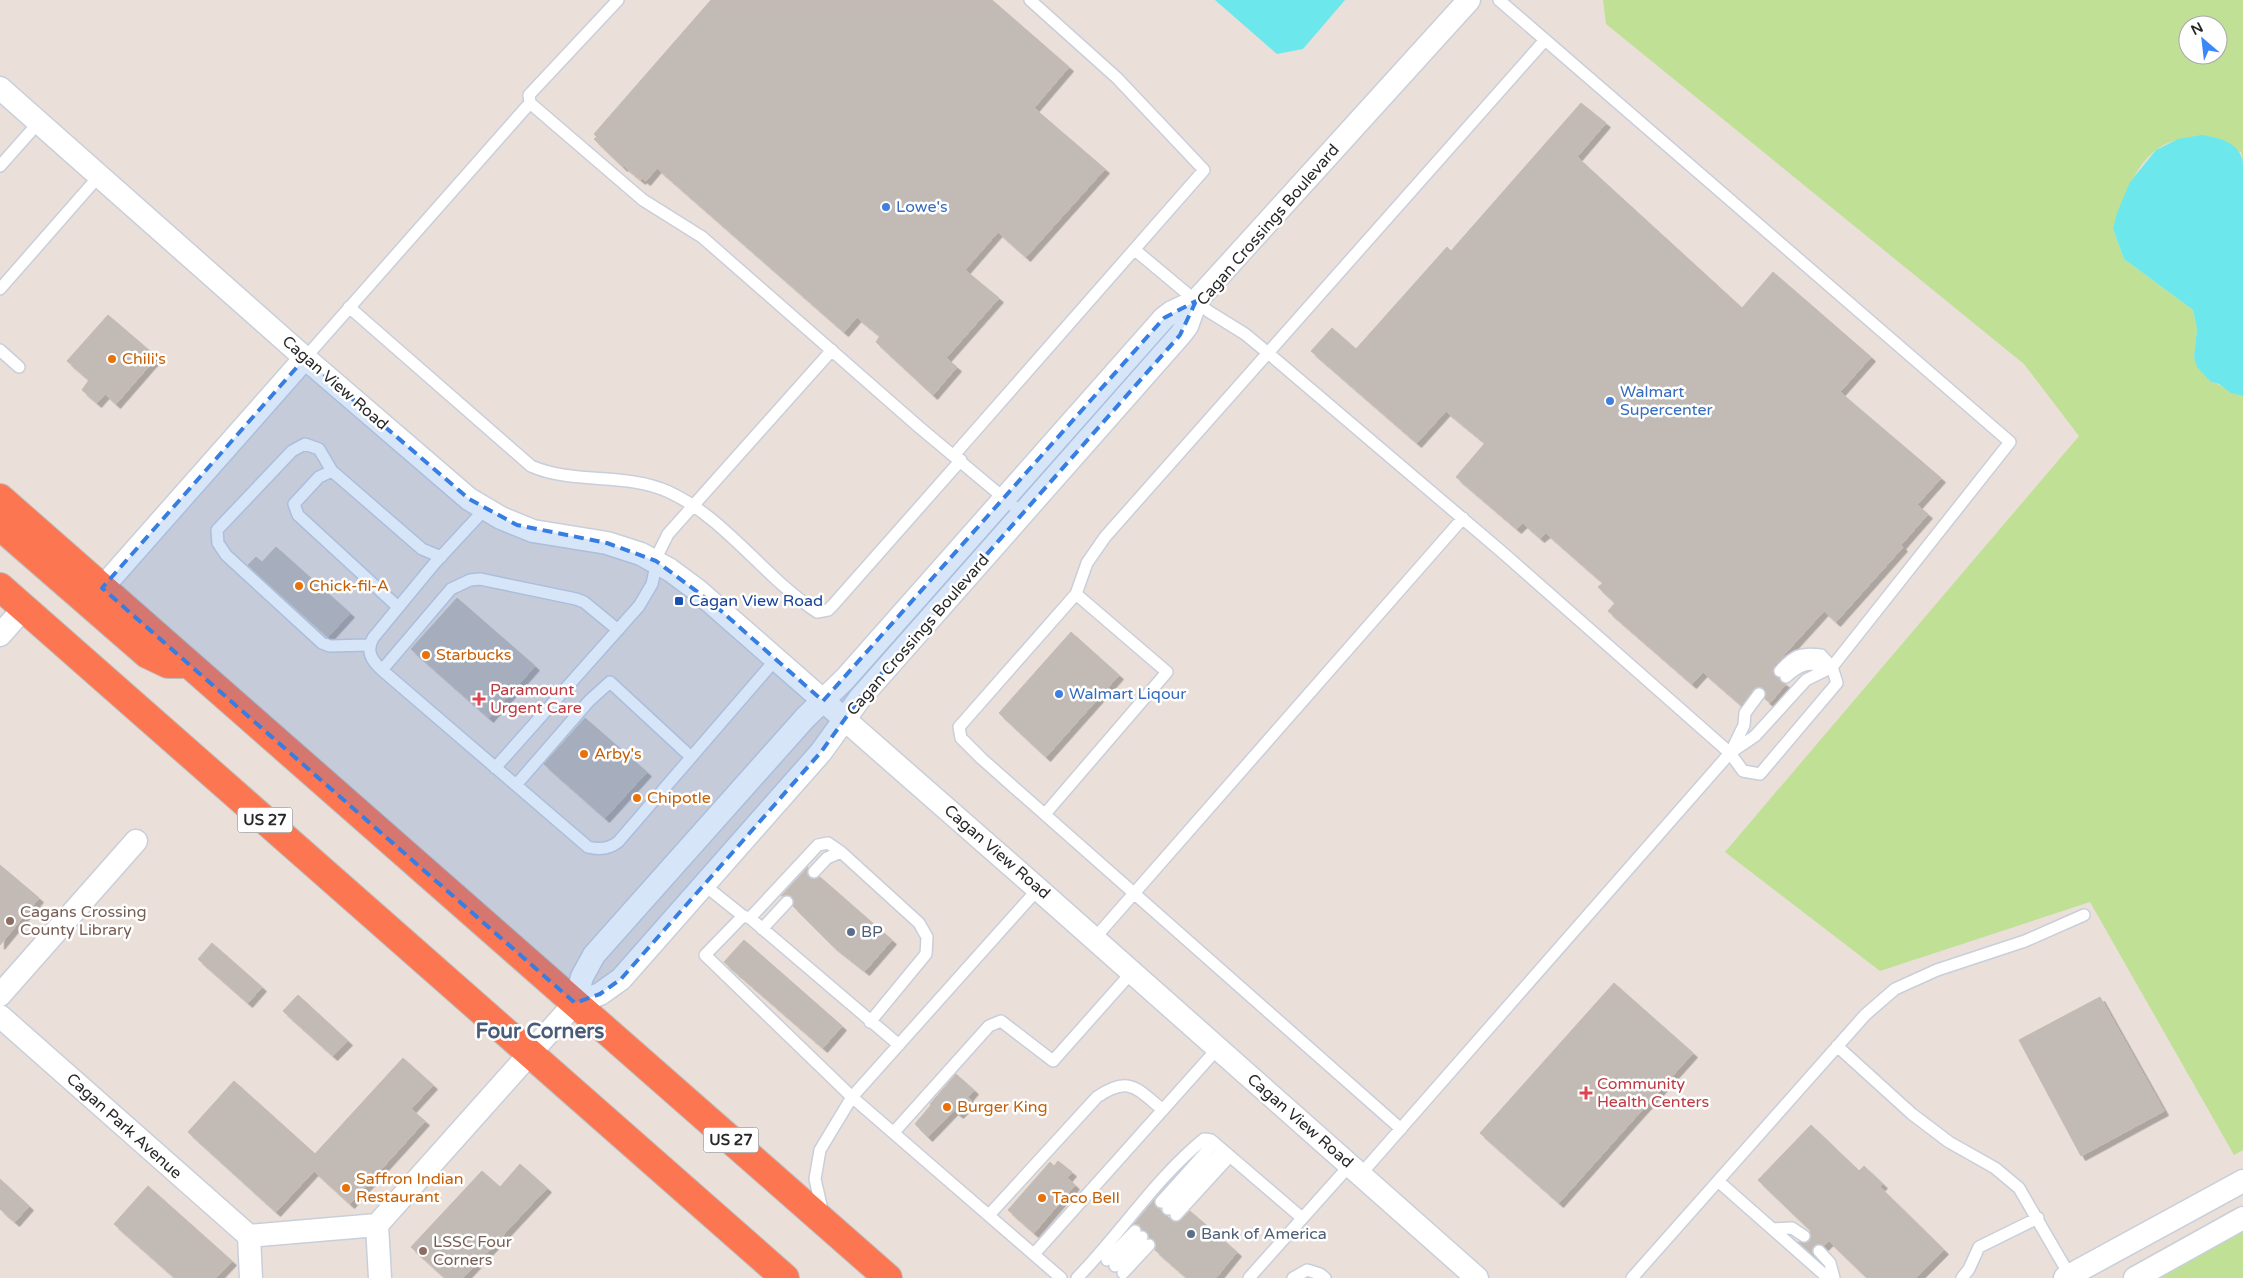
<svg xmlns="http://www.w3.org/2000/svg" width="2243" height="1278" font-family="'Varela Round',sans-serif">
<defs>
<filter id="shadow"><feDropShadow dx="4.5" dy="4.5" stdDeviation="0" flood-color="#0004"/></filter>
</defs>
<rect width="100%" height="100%" fill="#eadfd9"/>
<path fill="#c0e195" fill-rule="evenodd" d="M1603,0H2243V162L2241,152C2229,150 2186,138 2177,140C2137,150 2125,196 2113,229L2124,259L2193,310L2197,329L2194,357L2211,382C2223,385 2231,393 2243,396V1150L2234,1155L2090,902L1880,971L1725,852L2079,436L2024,364L1606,24ZM2188,25H2218V55H2188Z
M2243,1231V1278H2155Z"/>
<path fill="#6ce8ed" d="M1215,0H1345L1303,49L1277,54Z
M2202,135C2220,138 2239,142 2243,162V396L2231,393L2219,384L2211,382L2197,367L2194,357L2197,329L2193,310L2124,259L2113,229L2117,213L2130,182L2156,150L2178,139Z"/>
<path fill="#c2bbb5" stroke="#c5bbb3" filter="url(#shadow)" d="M711,0H992L1069,67L1034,108L1105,169L1026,257L998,232L965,270L999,298L946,358L957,367L933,395L876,342L880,336L857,317L844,332L657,168L646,181L642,178L641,180L624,166L623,167L594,139L597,137L594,134Z
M1581,103L1606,123L1577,157L1742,308L1773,272L1871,357L1840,392L1941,478L1917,505L1928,514L1901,545L1903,547L1836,622L1824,611L1774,666L1773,670L1775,676L1786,684L1770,703L1765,699L1766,691L1759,687L1753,689L1741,705L1703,672L1692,684L1608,611L1615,603L1598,587L1603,583L1546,533L1540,538L1523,523L1517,529L1456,477L1485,443L1446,411L1417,443L1311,351L1332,328L1356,349L1447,247L1451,251Z
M108,315L157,357L116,404L105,394L97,403L82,390L89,380L67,361Z
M276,547L350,613L328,637L248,565L256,557L262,562Z
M457,598L535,666L489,718L411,649Z
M1071,632L1119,675L1046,757L999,713Z
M585,718L647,772L605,818L544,764Z
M0,865L39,898L0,945Z
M808,867L807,874L809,878L816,879L820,877L892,940L865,971L832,945L793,906L794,900L792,896L788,895L781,896Z
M744,940L842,1026L823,1048L724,962Z
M212,943L262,987L248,1003L198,959Z
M1614,983L1693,1053L1559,1203L1480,1133Z
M298,995L348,1041L333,1056L283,1011Z
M2100,997L2164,1111L2081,1156L2019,1040Z
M403,1058L433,1085L411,1109L425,1121L350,1204L314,1171L276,1212L188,1132L234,1081L315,1154Z
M956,1074L974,1090L968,1097L971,1101L959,1114L954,1110L928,1137L915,1124L931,1105L930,1104Z
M1811,1125L1859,1171L1864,1166L1883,1184L1880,1187L1944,1250L1916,1278H1867L1829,1241L1824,1246L1821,1244L1814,1245L1812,1249V1254L1798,1242L1804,1243L1810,1241L1811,1236L1810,1230L1758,1180Z
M1058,1161L1072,1172L1067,1178L1075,1185L1034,1233L1008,1210L1050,1162L1054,1166Z
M520,1164L547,1188L463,1278H445L411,1247L482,1171L500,1187Z
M0,1179L29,1206L15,1222L0,1209Z
M148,1186L232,1261L216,1278H175L114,1224Z
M1154,1200L1156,1207L1174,1222L1181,1220L1190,1211L1237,1252L1216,1278H1187L1155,1250L1156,1246L1154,1240L1149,1238L1147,1232L1142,1230L1140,1225L1134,1224Z"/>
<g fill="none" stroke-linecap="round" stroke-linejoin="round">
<g stroke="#c8cfda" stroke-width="14">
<path id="lane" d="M618,0L529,95L530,103L643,200L702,237L919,427L1023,514
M0,166L39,122
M1135,250L1208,311L1245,334L1268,353L1502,552L1730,753L1743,771L1760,774L1837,683L1832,667L1821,655C1800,652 1793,656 1780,671
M0,289L99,176
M349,307L531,466C574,485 626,472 669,492C724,517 766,579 817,612L828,610L833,605L961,460
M0,350L19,367
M305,358L530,103
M954,455L1204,170L1117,78L1030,0
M332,471L319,477L294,504L298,515L398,607
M485,509L434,564L373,638C366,651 371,660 382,670L588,847C599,850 609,849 618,842L776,659
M369,645L330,646L322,643L226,555L218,543L217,530L292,451L305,444L319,449L332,471L422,549L441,557
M382,670L451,589L470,580L480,579L576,599L584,602L618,630
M1786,677C1803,661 1810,663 1832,667
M1731,752L1744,725L1745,713L1759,694
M495,768L639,606L652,584L659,552L668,534L832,350
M516,785L589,701L610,682L691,757
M1045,814L1167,672L1076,594
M814,872L827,858L841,852
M703,884L743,916L750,918L899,1045
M743,916L705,955L852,1097L1061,1278
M750,918L818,845L828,843L841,852L919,923L927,937L926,954L870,1022
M762,929L787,902
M1094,939L1463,518
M1837,1046L1912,1114L1949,1142L1995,1168L2019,1188L2070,1276
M1401,1129L982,759L961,738L959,727L1076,594L1087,563L1105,537L1545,40
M894,1132L989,1026L1001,1021L1053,1061L1132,972
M1361,1174L1730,753L1755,736L1806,680L1832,667L2010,442L1499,0
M1718,1181L1828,1278
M1161,1202L1214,1143
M1168,1209L1223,1150
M823,1214L815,1179L820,1150L852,1097L1038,889
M989,1215L1097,1097C1129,1075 1136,1088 1163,1110
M1176,1215L1230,1156
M1773,1229L1792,1228L1804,1236
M1819,1251L1830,1263L1834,1278
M1034,1254L1218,1048
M1107,1260L1135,1231
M1115,1266L1142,1237
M1123,1273L1149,1245
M1077,1278C1121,1233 1155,1179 1204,1139L1211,1140L1302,1218
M1249,1278L1350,1165
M1293,1278L1307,1270L1320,1274L1325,1278
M1632,1278L1865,1015L1895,989L1937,970L2025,941L2084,915
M1962,1278L1969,1269L1979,1247L2038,1218"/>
</g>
<g stroke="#c8cfda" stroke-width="25">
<path id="street" d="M0,88L305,358L469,499L501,518L533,531L607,543L641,554L670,570L697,590L1038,889L1477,1278
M102,588L305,358
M0,635L24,608
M0,995L136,841
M575,1003L600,994L621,979L821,752L860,698L1180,335L1187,326L1196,301L1469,0
M575,1003L582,977L594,955L805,718L845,679L1164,318L1172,312L1196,301
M0,1016L249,1236
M377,1225L380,1278
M251,1278L249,1236L377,1225L575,1003
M2065,1278L2243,1181
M2135,1278L2243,1218"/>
</g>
<g stroke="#bebebe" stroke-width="30">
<path id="highway" d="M0,498L888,1278
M0,526L147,654L168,664H187
M0,587L785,1278"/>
</g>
<use href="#lane" stroke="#fff" stroke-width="11"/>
<use href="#street" stroke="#fff" stroke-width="22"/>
<use href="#highway" stroke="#fd7652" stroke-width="28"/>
</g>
<path fill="#377ee3" fill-opacity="0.2" stroke="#377ee3" stroke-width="4" stroke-dasharray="10 6" stroke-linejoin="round" d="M1196,301L1180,335L860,698L821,752L621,979L600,994L575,1003L102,588L305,358L469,499L517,525L607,543L656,561L711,602L823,701L1164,318Z"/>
<g fill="#3f7fe0" stroke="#fff" stroke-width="2">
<circle cx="886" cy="207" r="5"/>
<circle cx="1610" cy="401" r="5"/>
<circle cx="1059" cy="694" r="5"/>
</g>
<g fill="#e8710a" stroke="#fff" stroke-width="2">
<circle cx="112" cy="359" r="5"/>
<circle cx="299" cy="586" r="5"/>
<circle cx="426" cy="655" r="5"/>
<circle cx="584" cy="754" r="5"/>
<circle cx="637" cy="798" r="5"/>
<circle cx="947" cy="1107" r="5"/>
<circle cx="346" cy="1188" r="5"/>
<circle cx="1042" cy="1198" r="5"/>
</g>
<rect fill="#1a4fb4" stroke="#fff" stroke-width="2" x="674" y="596" width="10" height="10" rx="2.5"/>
<g fill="#e0444e" stroke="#fff" stroke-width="2">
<path d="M476.5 691.5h5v5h5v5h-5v5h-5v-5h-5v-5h5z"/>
<path d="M1583.5 1085.5h5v5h5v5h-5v5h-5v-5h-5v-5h5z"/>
</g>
<g fill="#8d6e63" stroke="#fff" stroke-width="2">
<circle cx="10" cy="921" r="5"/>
<circle cx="423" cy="1251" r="5"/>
</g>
<g fill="#5c6f8a" stroke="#fff" stroke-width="2">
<circle cx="851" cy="932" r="5"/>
<circle cx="1191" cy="1234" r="5"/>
</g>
<g text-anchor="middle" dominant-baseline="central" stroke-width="5" stroke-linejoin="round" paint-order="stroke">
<g fill="#fff" stroke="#686868" stroke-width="1">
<rect x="237.5" y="807.5" width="55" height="25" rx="4"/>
<rect x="703.5" y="1127.5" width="55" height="25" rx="4"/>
</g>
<g font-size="15" font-weight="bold" fill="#282828">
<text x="265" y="820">US 27</text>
<text x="731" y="1140">US 27</text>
</g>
<g font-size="16" fill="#366cbe" stroke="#fff" text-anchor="start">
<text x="896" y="207">Lowe's</text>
<text x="1620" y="392">Walmart<tspan x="1620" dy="18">Supercenter</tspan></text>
<text x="1069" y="694">Walmart Liqour</text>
</g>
<g font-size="16" fill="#282828" stroke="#fff">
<text transform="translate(1268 225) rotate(-49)">Cagan Crossings Boulevard</text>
<text transform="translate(335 383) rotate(41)">Cagan View Road</text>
<text transform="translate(918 635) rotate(-49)">Cagan Crossings Boulevard</text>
<text transform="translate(997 852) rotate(41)">Cagan View Road</text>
<text transform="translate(1300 1121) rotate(41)">Cagan View Road</text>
<text transform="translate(124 1126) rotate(42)">Cagan Park Avenue</text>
</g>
<g font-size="16" fill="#c56008" stroke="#fff" text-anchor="start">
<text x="122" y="359">Chili's</text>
<text x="309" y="586">Chick-fil-A</text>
<text x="436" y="655">Starbucks</text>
<text x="594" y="754">Arby's</text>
<text x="647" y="798">Chipotle</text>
<text x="957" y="1107">Burger King</text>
<text x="356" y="1179">Saffron Indian<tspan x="356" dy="18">Restaurant</tspan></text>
<text x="1052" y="1198">Taco Bell</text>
</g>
<g font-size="16" fill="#164399" stroke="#fff" text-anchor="start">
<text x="689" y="601">Cagan View Road</text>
</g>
<g font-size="16" fill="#be3a42" stroke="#fff" text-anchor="start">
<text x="490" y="690">Paramount<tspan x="490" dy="18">Urgent Care</tspan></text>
<text x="1597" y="1084">Community<tspan x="1597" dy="18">Health Centers</tspan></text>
</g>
<g font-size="16" fill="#785e54" stroke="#fff" text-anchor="start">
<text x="20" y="912">Cagans Crossing<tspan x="20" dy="18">County Library</tspan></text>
<text x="433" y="1242">LSSC Four<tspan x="433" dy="18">Corners</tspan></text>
</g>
<g font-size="16" fill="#4e5e75" stroke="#fff" text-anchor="start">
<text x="861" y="932">BP</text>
<text x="1201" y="1234">Bank of America</text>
</g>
<g font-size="21" font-weight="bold" fill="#495c78" stroke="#fff">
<text x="540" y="1031">Four Corners</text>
</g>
</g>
<g transform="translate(2203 40) rotate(332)"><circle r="24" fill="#ffffff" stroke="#a9a9a9"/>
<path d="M0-4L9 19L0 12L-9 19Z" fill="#3987f8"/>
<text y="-8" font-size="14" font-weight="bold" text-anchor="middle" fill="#282828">N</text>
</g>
</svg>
